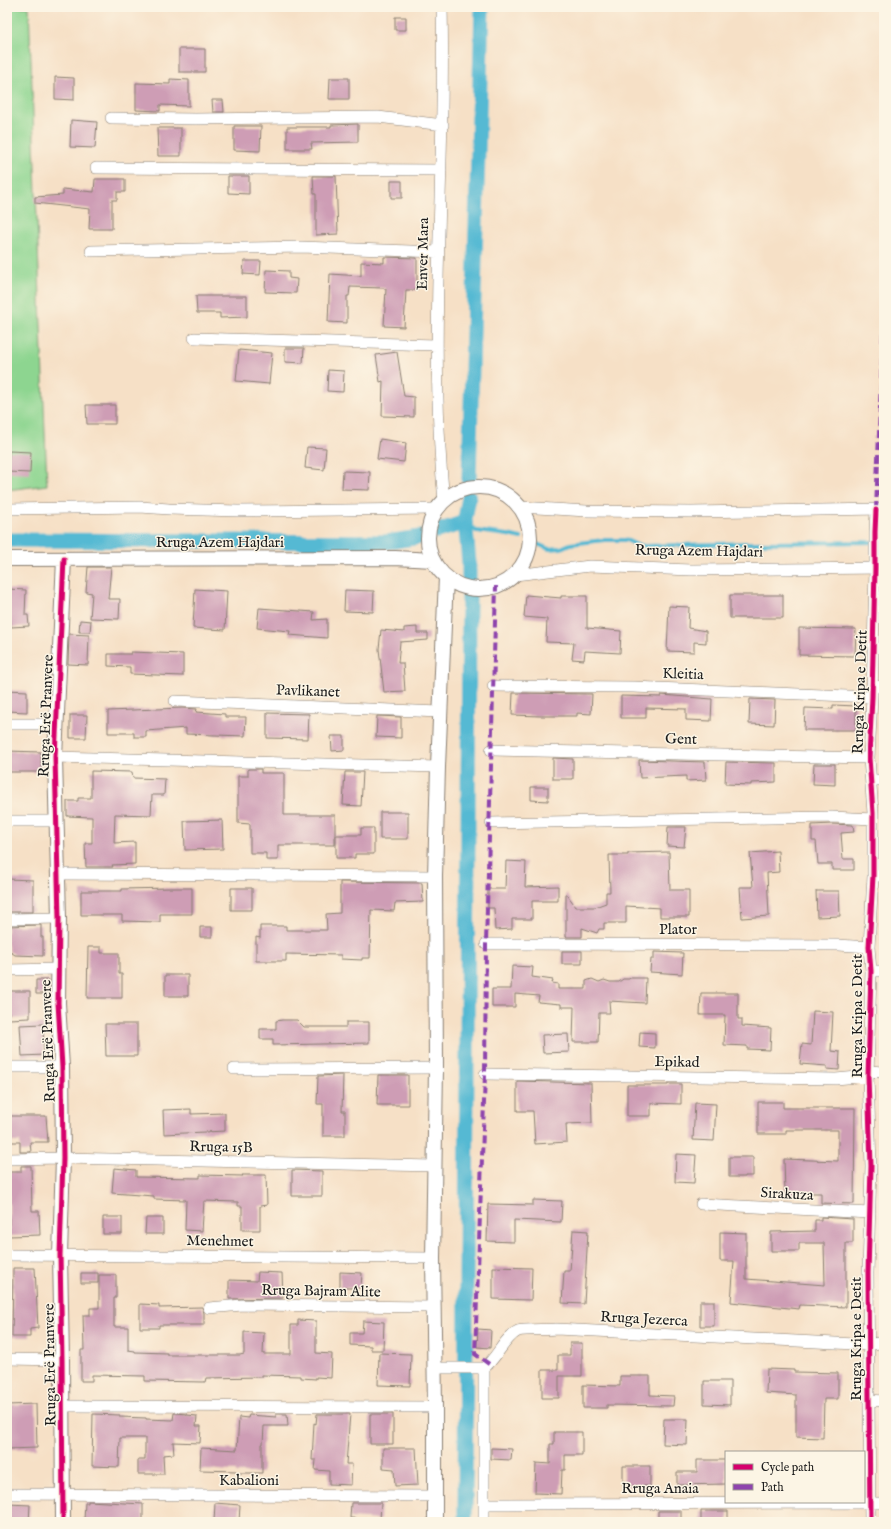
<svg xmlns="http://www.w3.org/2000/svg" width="891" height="1529" font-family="'IM FELL English',serif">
<rect width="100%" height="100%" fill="#fcf5e5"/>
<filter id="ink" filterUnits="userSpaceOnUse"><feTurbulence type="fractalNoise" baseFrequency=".025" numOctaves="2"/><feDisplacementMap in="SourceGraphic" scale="8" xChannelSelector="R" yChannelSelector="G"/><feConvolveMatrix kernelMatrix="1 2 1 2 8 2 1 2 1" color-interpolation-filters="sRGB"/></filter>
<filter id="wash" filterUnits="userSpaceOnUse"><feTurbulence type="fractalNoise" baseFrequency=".012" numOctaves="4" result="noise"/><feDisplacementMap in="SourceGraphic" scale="16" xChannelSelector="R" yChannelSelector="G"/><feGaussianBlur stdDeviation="0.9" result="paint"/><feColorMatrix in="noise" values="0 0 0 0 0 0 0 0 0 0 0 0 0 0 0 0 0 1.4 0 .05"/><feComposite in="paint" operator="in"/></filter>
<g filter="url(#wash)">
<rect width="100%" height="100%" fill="#f6e0c6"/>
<path fill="#8dd590" stroke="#547856" d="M7,7H29L47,485L7,490Z"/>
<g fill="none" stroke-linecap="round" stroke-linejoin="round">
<path stroke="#55b9d3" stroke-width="4" d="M465,519L476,531L508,535L521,538
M535,543L549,549L561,548L570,544L604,540H626L637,545L645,546L754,543L884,542"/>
<path stroke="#55b9d3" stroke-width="15" d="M469,479L482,7
M469,497L465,519L469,563V579
M437,531L457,525L465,519
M7,540L387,542L420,537
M465,1522L469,596"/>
</g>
<g id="blocks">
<path fill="#ce9db5" d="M395,17H406V30H395Z
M179,49H205V72H179Z
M55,77L74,78V100L55,99Z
M330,78H349V99H329Z
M170,79L189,80V106L160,105V111L136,110V83L170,84Z
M212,100H223L224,112H213Z
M71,120L97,122L95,148L70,147Z
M358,124V142L311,143L312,149H287V127H331V125Z
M234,126H261L260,151L234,150Z
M157,128H181V156H158Z
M228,176H249V194L228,193Z
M313,176H336L338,234L316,235V194H314Z
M95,179H125V192H117V200H112V229H89L90,209L35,203V197L63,195V189L94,192Z
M391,181H402V198H391Z
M384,257L417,258V290H406L404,327L384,326L386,289H384V288L350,287L349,296H347V323L328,322L330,274L361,276V262L384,263Z
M244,261H261L260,275L243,274Z
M266,270L289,271V278L297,279L296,293L265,292Z
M196,296H247V317L220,318V313H197Z
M285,348H304L303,363L285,362Z
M239,350L272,353L269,384L236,381Z
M397,352L404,396L414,397V417L382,416L383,381L380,382L376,355Z
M328,370L344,371L343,392L327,391Z
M86,405H115V424H87Z
M380,439L406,443L404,462L377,459Z
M307,447L326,448L324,470L305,468Z
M9,451L31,452L30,473L8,472Z
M343,471L370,472L369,490L342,489Z
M88,567H111L108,599H120L119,619L90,618L92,593L86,592Z
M7,589L26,590L25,615H28L29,626L11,627L10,611H7Z
M195,589L227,591L225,630L193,628Z
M345,590L374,591L373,612L344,611Z
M526,595L561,598V596H587V628L621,631L620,653L585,651L584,660L572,659L574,643L546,642L547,619L524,617Z
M730,595H783V618H730Z
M669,606L689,607L688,628L706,631V643L694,642V652L667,651Z
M259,608L314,612L313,620L327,619V638L289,635L290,631L257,628Z
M80,620L91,621L90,632H79Z
M417,627V633H428V640L400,642L398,663H403L405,691L384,692L379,649L381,630L404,632V628Z
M799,628L856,629L855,656L799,655Z
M69,634L89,635L88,665L68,664Z
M131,652L183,654V676L130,674V667L108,666V654H131Z
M7,690L27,691V712L7,711Z
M513,693L592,694L591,714L577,713V716H541L512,715Z
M661,695L712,699L711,721L686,720V709L646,708V718H621V696L661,697Z
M750,699L775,700L774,725L749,724Z
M833,705L856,706V730H804L805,708L833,709Z
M182,708L197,709L196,712L225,714V717H246L245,736L186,734V728L146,731V737H134V733H108V711Z
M267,713L309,714L308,739L267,738Z
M70,715H87L86,738H70Z
M377,716L401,717V738L376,737Z
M331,736H344V750L332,751Z
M7,751L41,752V772H7Z
M553,758L573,759V779H553Z
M639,760L705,762L706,780L686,781V776L640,778Z
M726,762L776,763V782L751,783V785L725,784Z
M814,764H835V785L813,784Z
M248,769H261V773H284V815H335V845H278V860H266V853H250V824L238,823V776H248Z
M91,771L132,772L133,778L165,779L164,795H152L151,815L115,814L114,843L135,842V864L112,865L113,867H86L85,843H92V817L67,816V801H78V798H91Z
M345,772H363L361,806L343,805Z
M531,787H548V801L531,800Z
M380,812H408V839H380Z
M222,820L223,849L185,850L184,821Z
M832,824L853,825L854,832L841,833L843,859H854V870H832V864H818L816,841H812V825Z
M668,827H686L684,847L667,846Z
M361,828H374V854H355V858H336V835H361Z
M778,851L779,872L767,873L769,916L742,918L740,887H753L750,853Z
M669,852L670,890H689V917H660V908L626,906V923H604V929H599L597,933L582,928V937H566V893L576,907H595L606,903V892H610L609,855H628V853Z
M506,861L526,862L525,887L558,886V901H532V919H512V929L495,930L494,908H488V889H505Z
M7,879L33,880V912H7Z
M340,882L422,883L423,902L395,903L394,911L371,910L370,958H362V960L341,959V955L286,954V961H256V937L260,938V926H286V930H327L326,914L340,913Z
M171,888H192V914H160V922L122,921V915H81V891H122V889Z
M231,888H252V910H231Z
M816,891H839L840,916L817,917Z
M41,925V937H43V956L15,955L9,951L7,943V926Z
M200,927H212V937H200Z
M88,947H101V953H119V974H122V998H87Z
M562,951H582V964H562Z
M654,952L683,953L682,974L650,972L651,959H654Z
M512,966L533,967L532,977L553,980L552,983L558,984V989H586V981L592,979L599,982L604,980L610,982H619L623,979H629L630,978H646L645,1003L609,1001L610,1013H599L598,1042H573L574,1007H561V1004L538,1002L539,996L515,994V1007H492V989H511Z
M165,975H188V996H165Z
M36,980H49V994H36Z
M9,991H30V1018L9,1019Z
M701,993H738V1019H742V1026L771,1028L770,1050L747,1049V1046L724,1045L725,1015H700Z
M813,1011L833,1012L831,1051L840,1052L839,1070L827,1069V1066L800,1064L802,1044L811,1045Z
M282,1020H297L304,1027H346V1022H369V1043L273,1045V1039H260V1029H276V1021Z
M43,1024L44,1055L22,1056L20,1025Z
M105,1024H137V1056H106Z
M640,1032L655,1033V1048L639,1047Z
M568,1034L569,1052L543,1053L542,1035Z
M343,1075L342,1111H345V1136H323V1104H317L318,1076Z
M378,1075H408V1105H377Z
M517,1081L591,1083L592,1123L566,1124L567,1142L535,1144L533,1111H517Z
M668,1084H681V1104L651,1103V1116H627V1085H668Z
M758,1102H783V1108H855L854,1204L821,1203V1193H785L784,1159L838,1161V1130H786V1134H758Z
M695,1103L716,1104L714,1141L693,1140Z
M191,1109V1114L225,1113V1131L164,1134L163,1110Z
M7,1116H46L48,1142H30L31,1152H20V1142H7Z
M676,1154L696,1155L694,1183L675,1182Z
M729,1157H753V1176H745V1177H729Z
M21,1166H31L32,1211H39L40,1235L9,1236V1172H21Z
M114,1168L136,1170V1177L200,1178V1175L243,1176L242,1175H266L267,1205L260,1206V1230H242V1206H238V1202L204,1201L202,1231L185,1230L186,1200L154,1199V1196L112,1193Z
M292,1170L322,1171V1196H292Z
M533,1200L562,1201L561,1222L514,1220V1242L487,1241L488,1204L533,1205Z
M103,1217H122V1234H103Z
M821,1217L853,1219V1243H846V1307L800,1305L799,1309L731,1302L734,1261H720V1232L746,1233V1279L825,1285L824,1243H799V1251H771V1232L815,1231V1220H821Z
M146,1218H163V1234H145Z
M573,1230L588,1231L584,1304L562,1303L564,1271H570Z
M493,1267L532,1268L531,1300L493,1299Z
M13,1268H35L38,1328L30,1329V1337H12Z
M258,1272L282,1273L283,1298L229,1299V1280L257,1281Z
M340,1272L362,1273L361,1288H340Z
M81,1273H98V1283H81Z
M99,1275H116V1298H114V1327H128V1350L135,1351V1352L167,1353V1355H240L244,1354V1332L264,1333L263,1354H291V1325H298V1320L316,1321V1353L332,1354L331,1378L316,1377V1379L301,1378V1376L262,1375V1377L206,1378L205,1382L145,1381V1376L92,1375V1381H81V1350H84L83,1315H90V1308H99Z
M700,1301H714V1326H700Z
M140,1304L159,1305V1308L202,1307L204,1313V1325H159V1328H140Z
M363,1321L384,1322L383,1350H371V1346L350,1345V1333H362Z
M478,1329L491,1330L490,1348L477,1347Z
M570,1343H582V1376H559V1398H542V1370H558V1355H570Z
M379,1353L411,1354L410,1386L378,1385Z
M767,1369L794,1370V1372L838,1373V1399H824L823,1438L796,1437V1395L766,1393Z
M620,1376H650V1395L674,1396L673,1406L607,1405V1408H583V1385L620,1386Z
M704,1381H730V1405L704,1404Z
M36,1404L37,1448L7,1449V1405Z
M174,1413L187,1414V1415L197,1416L196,1426H201L200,1443L173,1442L174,1454L163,1455L164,1474H138V1460H145V1438H120L119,1467L92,1466L93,1414L120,1415V1417L146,1418V1419L173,1420Z
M276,1414H287L288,1426H264L263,1444H262V1473H236V1471L200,1470L201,1448L237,1450L239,1417L248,1418L249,1415L276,1417Z
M317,1414H350L346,1464H352L351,1485L329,1484V1471L315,1470L316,1460H312L314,1423L316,1424Z
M370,1414H393V1444H370Z
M664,1419H688L687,1445L663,1444Z
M554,1432H582V1455H565V1470H562L561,1494L535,1493L536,1463L550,1464V1444H554Z
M383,1448H416L418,1485L395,1486L394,1469L383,1468Z
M491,1448L512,1449L511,1460L491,1459Z
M697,1460H726V1484L677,1485V1472H697Z
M623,1466H650V1486H623Z
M88,1501L143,1504V1522H95V1520H84L85,1503H88Z
M215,1503L240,1505L239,1522H214Z
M351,1503H381L380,1520L350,1518Z
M8,1504L30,1505L29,1522H7Z
M658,1511H681V1519H658Z
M701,1511H728V1522H701Z"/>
</g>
</g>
<g filter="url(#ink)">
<use href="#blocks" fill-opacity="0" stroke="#897e71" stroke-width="1"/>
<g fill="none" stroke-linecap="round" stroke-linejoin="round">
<g stroke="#897e71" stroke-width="12">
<path id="minor" d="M442,7C446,172 428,336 444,501
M111,118L196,119L378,117L443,125
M96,168L441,170
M91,251L301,247L438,252
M194,338L436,345
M520,507L587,511L691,512L883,509
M7,509L140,507L169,509L238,511L437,509
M515,575L590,566L691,570L884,568
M493,686L633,687L872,697
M872,686L884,687
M175,701L440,712
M7,724H57
M491,750L869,758
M55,757L438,767
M871,780H884
M7,821H56
M491,823L832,817L873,819
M58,874L435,876
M873,876H884
M7,919L59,918
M486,944L838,945L869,947
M7,970L58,969
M871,971H884
M7,1067H62
M234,1069L436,1068
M868,1071L884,1072
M485,1074L836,1079L868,1076
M7,1159L63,1158L434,1166
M701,1204L870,1213
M7,1255L433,1258
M209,1308L242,1305L434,1307
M7,1359L62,1360
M435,1368H484C496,1359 505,1337 518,1331C524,1329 548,1330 556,1329L855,1344L868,1345L884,1342
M869,1400L884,1401
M63,1406L435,1407
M7,1494L435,1496
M484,1504L884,1503
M484,1522V1368
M870,1522L868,1273L871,1166L868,1076L871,971L869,947L873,876V813L869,758L872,697L875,568V532L876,510"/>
</g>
<g stroke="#897e71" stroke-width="16">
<path id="tertiary" d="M428 538a51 51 0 1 1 102 0a51 51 0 1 1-102 0Z
M7,559L395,558L433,560
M63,1522L62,1360L60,1255L63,1158L62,1067L58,1003L59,918L55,757L64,559
M435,1522V1407L433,1258L436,1068L435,876L438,767L446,577"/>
</g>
<use href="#minor" stroke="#fff" stroke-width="11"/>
<use href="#tertiary" stroke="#fff" stroke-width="14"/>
<path stroke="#8e44ad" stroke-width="4" stroke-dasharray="8 4" stroke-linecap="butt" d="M876,510L884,305
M489,1364L475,1354L485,1074L486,944L496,586"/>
<g stroke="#fcf5e5" stroke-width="8">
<path id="cycleway" d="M63,1522L62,1360L60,1255L63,1158L62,1067L58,1003L59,918L55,757L64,559
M870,1522L868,1273L871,1166L868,1076L871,971L869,947L873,876V813L869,758L872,697L875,568V532L876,510"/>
</g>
<use href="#cycleway" stroke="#d6006c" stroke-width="5"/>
</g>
</g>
<g text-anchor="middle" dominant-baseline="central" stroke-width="3" stroke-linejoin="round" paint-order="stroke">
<g font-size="15" fill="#1c1c1c" stroke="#fcf5e5">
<text transform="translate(423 254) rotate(-89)">Enver Mara</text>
<text x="220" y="542">Rruga Azem Hajdari</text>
<text transform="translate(699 551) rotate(1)">Rruga Azem Hajdari</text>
<text transform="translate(683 674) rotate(2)">Kleitia</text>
<text transform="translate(308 691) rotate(2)">Pavlikanet</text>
<text transform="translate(860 692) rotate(-88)">Rruga Kripa e Detit</text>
<text transform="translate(46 716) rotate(-88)">Rruga Erë Pranvere</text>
<text transform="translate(681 739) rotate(1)">Gent</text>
<text x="678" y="929">Plator</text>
<text transform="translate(857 1016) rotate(-90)">Rruga Kripa e Detit</text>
<text transform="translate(48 1041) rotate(-92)">Rruga Erë Pranvere</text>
<text transform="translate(677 1062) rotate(1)">Epikad</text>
<text transform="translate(221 1147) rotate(1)">Rruga 15B</text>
<text transform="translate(787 1194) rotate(3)">Sirakuza</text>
<text transform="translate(220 1241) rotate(1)">Menehmet</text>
<text transform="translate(321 1291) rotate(1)">Rruga Bajram Alite</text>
<text transform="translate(644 1319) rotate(3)">Rruga Jezerca</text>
<text transform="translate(856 1339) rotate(-90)">Rruga Kripa e Detit</text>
<text transform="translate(50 1365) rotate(-91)">Rruga Erë Pranvere</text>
<text x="249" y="1480">Kabalioni</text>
<text x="660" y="1488">Rruga Anaia</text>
</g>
</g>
<rect width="891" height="1529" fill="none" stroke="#fcf5e5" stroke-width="24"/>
<rect x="725" y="1451" width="140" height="52" fill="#fcf5e5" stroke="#a29e95"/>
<rect x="733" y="1464" width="20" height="6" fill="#d6006c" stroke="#a29e95"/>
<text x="761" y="1471" font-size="12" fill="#1c1c1c">Cycle path</text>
<rect x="733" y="1484" width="20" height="6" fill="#8e44ad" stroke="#a29e95"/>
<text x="761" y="1491" font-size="12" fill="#1c1c1c">Path</text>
</svg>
